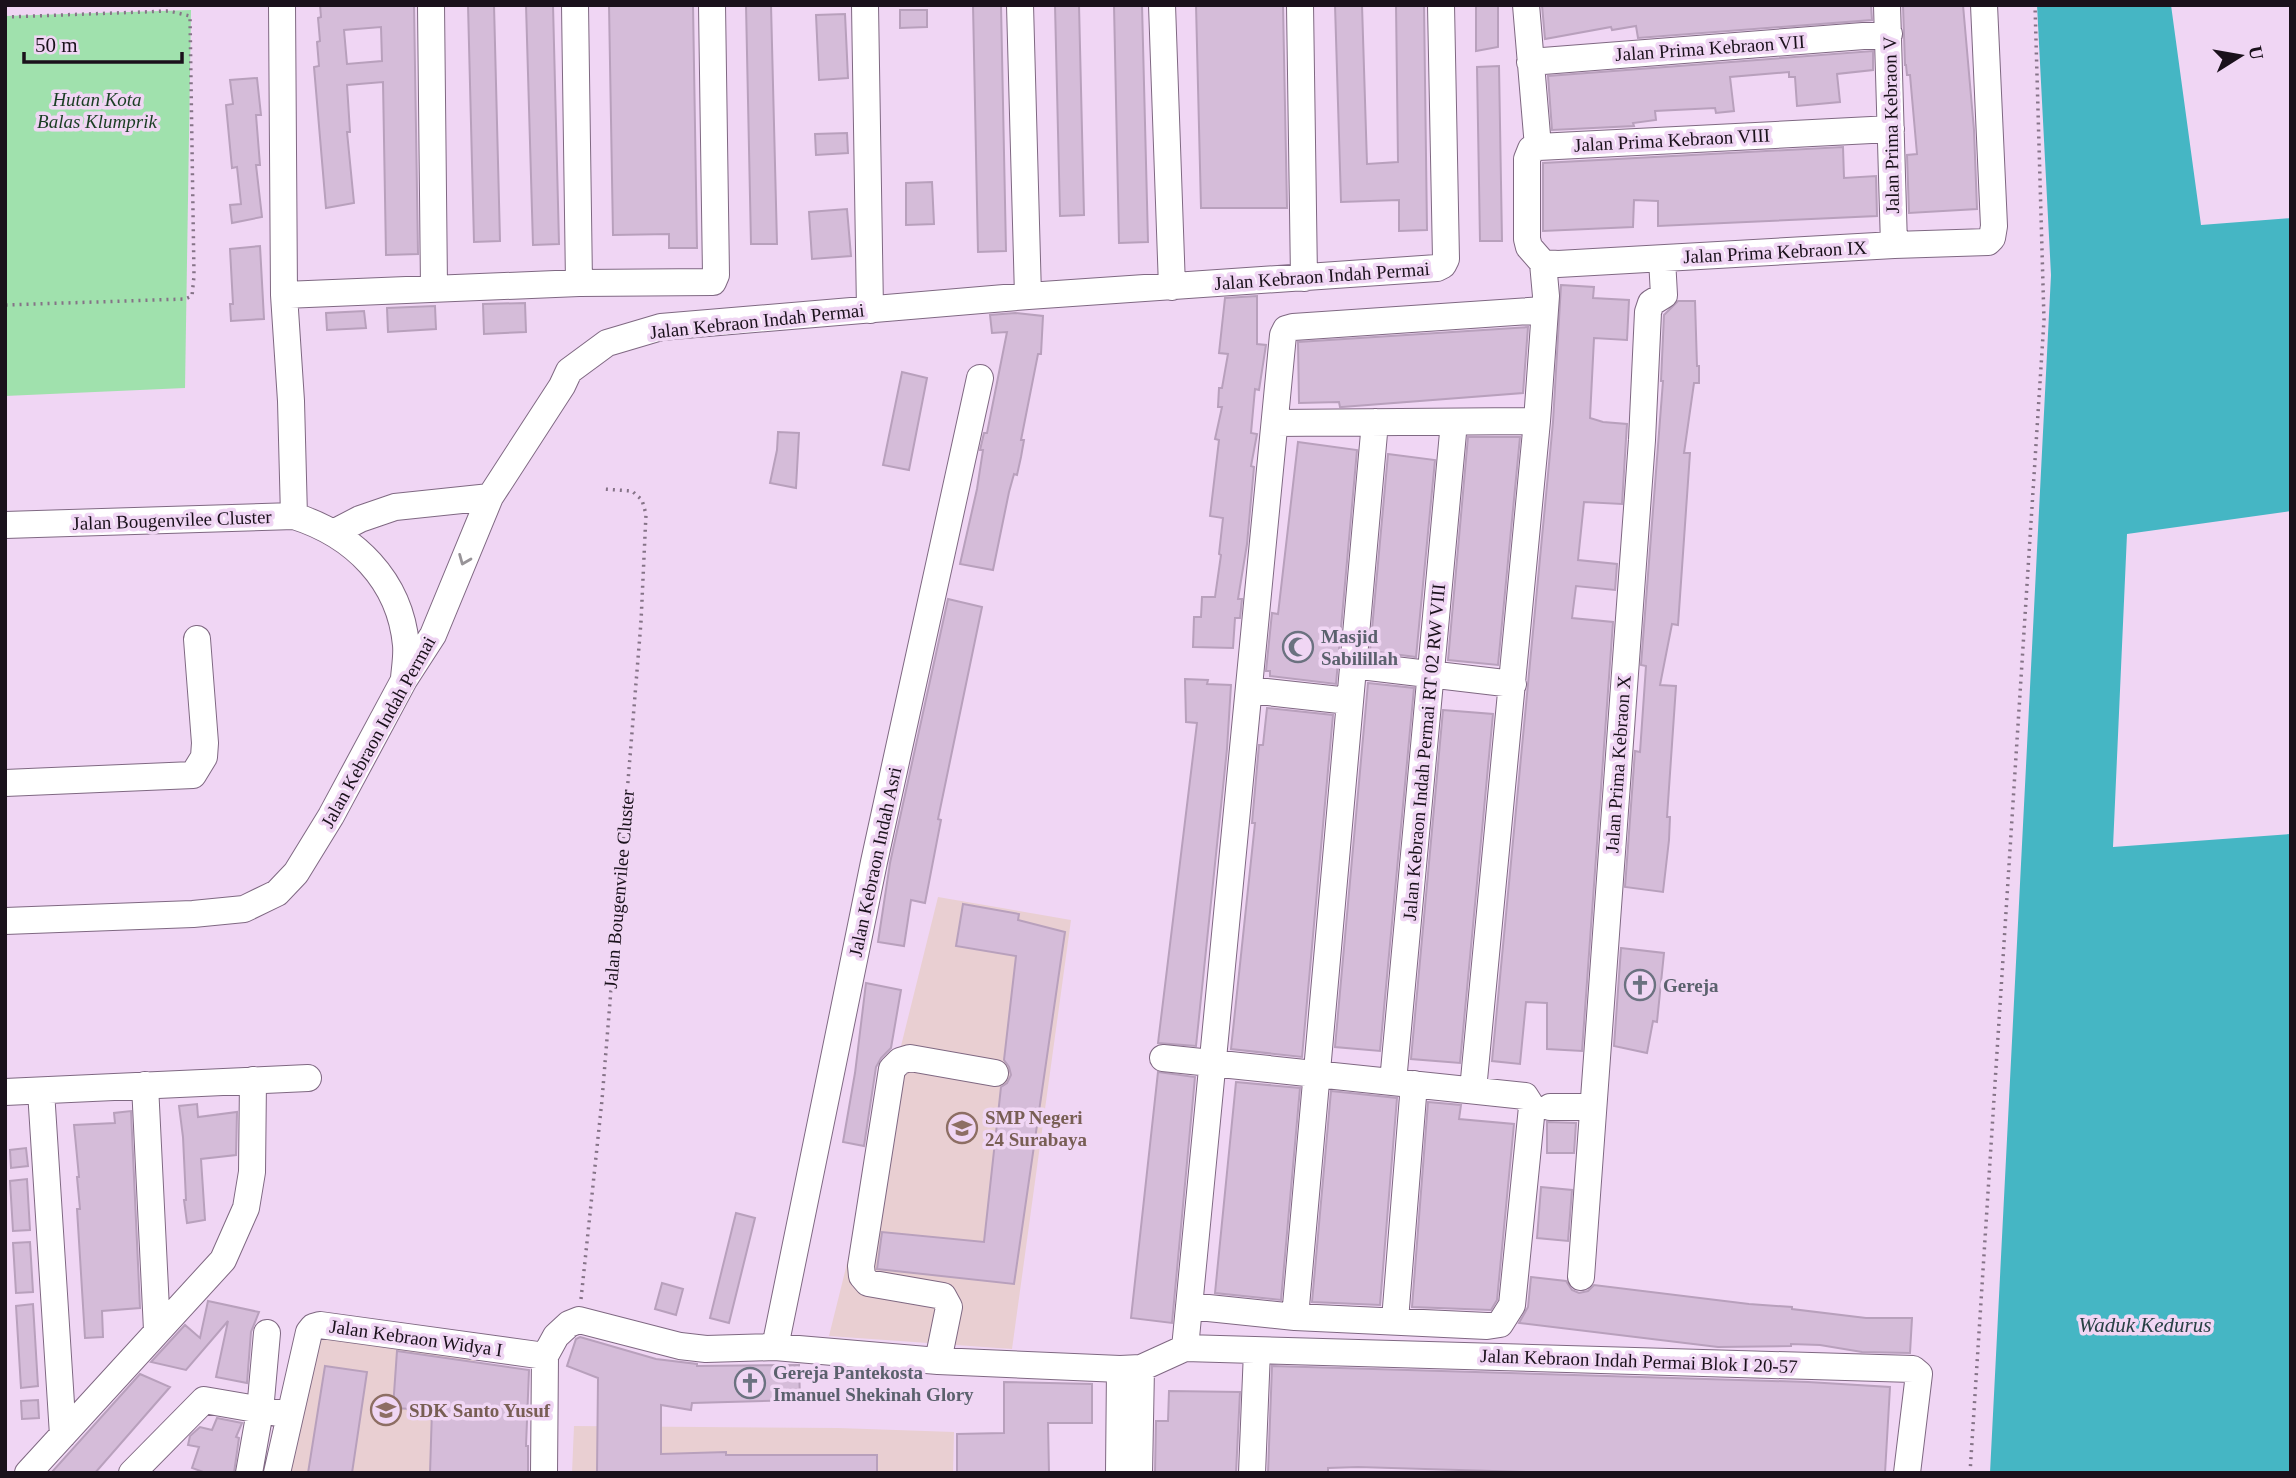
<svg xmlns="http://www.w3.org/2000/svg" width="2296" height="1478" font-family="Georgia,serif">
<rect width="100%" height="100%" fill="#f0d6f4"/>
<path fill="#e9cfd2" d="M938,897L1071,920L1012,1349L829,1336Z
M317,1329L476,1346L471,1473H282Z
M574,1426L838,1428L954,1432L953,1473H572Z"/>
<path fill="#a0e1ad" d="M191,10L185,388L5,396V16Z"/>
<path fill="#45b6c4" d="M2037,5H2171L2201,225L2291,218V511L2127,534L2113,847L2291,834V1473H1990L2051,275Z"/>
<path fill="#d5bcd9" stroke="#b8a0bc" stroke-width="2" fill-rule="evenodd" d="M320,5H414L418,254L386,255L383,82L347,85L350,132H347L354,203L326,208L314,67L319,66L317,42L320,41L318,18L321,17ZM381,27L382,61L347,64L344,30Z
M468,5H494L500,241L474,242Z
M526,5H553L559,244L533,245Z
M609,5H693L697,248H669V234L613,235Z
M746,5H771L777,244H751Z
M973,5H1001L1006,251L978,252Z
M1055,5H1079L1084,215L1060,216Z
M1114,5H1142L1148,242L1119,243Z
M1196,5H1283L1287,208H1201Z
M1335,5H1362L1367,164L1398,162L1396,5H1424L1427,230L1399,231V200L1341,202Z
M1476,5H1498V47L1476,51Z
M1542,5H1871L1872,20L1638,38L1636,26L1612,30L1611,27L1545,39Z
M1903,5H1963L1974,130L1977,209L1909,213L1907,155L1917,154L1910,75H1907L1906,65H1905Z
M900,10H927V27L900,28Z
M845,14L848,78L819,80L816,15Z
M1873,51V70L1837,74L1840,102L1797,106L1795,77H1789V72L1730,77L1734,111L1716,113L1715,108L1655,111L1656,120L1633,123L1634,126L1552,130L1548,76Z
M1499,66L1502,241H1480L1477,67Z
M257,78L261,115H256L260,165H256L262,217L232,223L230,205L241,204L237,167L232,168L226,105L233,104L230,80Z
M847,133L848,153L816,155L815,134Z
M1843,147L1844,178L1876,176L1877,216L1658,226V201L1634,200L1633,227L1543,231V163Z
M932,182L934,224L906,225V183Z
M847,209L851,256L812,259L809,212Z
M260,246L264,319L231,321L230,304H233L230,249Z
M1561,285L1594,287L1593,298L1629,300L1627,340L1594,338L1590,418L1603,422L1627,424L1626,439L1622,504L1584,502L1578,560L1617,564L1615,590L1576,586L1572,618L1613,622L1582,1051L1547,1049V1003L1526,1002L1520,1064L1492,1061L1553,422Z
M1257,296V344L1266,345L1259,390L1255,389L1251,433L1257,434L1251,466L1254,467L1247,544L1238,599H1242L1240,618H1235L1233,648L1193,647L1194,617H1201L1202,597H1215L1221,555L1219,554L1223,518L1210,516L1219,440L1215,439L1222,407H1218L1219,388H1222L1228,354L1219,353L1225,298Z
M1678,301H1695L1697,366H1699V383H1694L1684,453H1690L1678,625L1672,624L1660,685L1676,686L1667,817H1670L1669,840L1663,892L1625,887L1635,751L1640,752L1646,666L1641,665L1663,381H1661L1664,315Z
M525,303L526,332L484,334L483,304Z
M435,306L436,329L388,332L387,308Z
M364,311L366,328L327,330L326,313Z
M1015,313L1043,316L1041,354H1038L1021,440H1024L1021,457L1017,475L1014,474L1009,492L993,570L960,564L977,489L983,450H980L984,433H987L1007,332L992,333L990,315Z
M1528,327L1523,393L1342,407H1340L1339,402L1299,403L1298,342Z
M902,372L927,378L909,470L883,465Z
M778,432L799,433L796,488L770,483L777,450Z
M1468,437H1520L1498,665L1448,660Z
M1298,442L1357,450L1336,684L1270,676V671H1266L1272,613L1278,614Z
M1388,454L1435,460L1416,657L1370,651Z
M948,599L982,607L938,819L941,820L925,903L911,900L904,946L878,942L890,863Z
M1185,679L1208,680L1207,684L1231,685L1227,749L1196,1046L1158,1043L1197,723L1186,722Z
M1368,683L1414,688L1380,1051L1335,1047Z
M1267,708L1333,715L1302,1057L1231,1049L1255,823H1252L1259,745H1263Z
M1443,710L1493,714L1460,1063L1411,1059Z
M963,904L1019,914L1018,920L1065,932L1014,1284L877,1269L882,1232L984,1242L1001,1087L1007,1083L1011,1075L1009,1067L1004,1060L1016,956L956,946Z
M1621,948L1664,953L1657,1022L1653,1021L1647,1053L1614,1046Z
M866,983L901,990L891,1048L881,1058L876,1067L864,1146L843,1142L855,1073Z
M1158,1072L1195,1077L1172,1323L1131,1318Z
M1236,1082L1300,1088L1281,1300L1215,1293Z
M1331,1091L1397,1098L1380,1305L1312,1302Z
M1428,1102L1461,1105L1459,1119L1514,1124L1497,1300L1491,1310L1412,1307Z
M197,1104L198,1117L237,1112L236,1155L201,1159L205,1220L187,1223L184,1200H186L183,1137L179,1106Z
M131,1111L140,1308L102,1311L103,1337L85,1338L77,1209H80L77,1177H79L74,1125L115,1123L114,1113Z
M1547,1122L1576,1123L1574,1153H1547Z
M26,1148L28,1166L11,1168L10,1150Z
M27,1179L30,1230L13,1231L10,1181Z
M1541,1187L1572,1190L1568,1241L1537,1238Z
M736,1213L755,1218L729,1323L710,1318Z
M30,1242L33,1292L16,1293L13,1243Z
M1531,1277L1566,1281L1572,1290L1579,1293L1588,1291L1594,1285L1749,1304L1792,1307V1309L1866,1318H1912L1910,1353L1862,1352L1820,1345L1791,1344V1346L1718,1347L1519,1323L1528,1307Z
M662,1283L683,1289L676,1315L655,1309Z
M208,1301L259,1312L251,1332L247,1383L216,1377L228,1321L186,1370L151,1362L185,1325L200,1338Z
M33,1304L38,1386L21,1388L16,1306Z
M580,1337L656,1359L697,1364V1366L799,1365L800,1400L692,1403L691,1410L661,1405V1454L726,1452V1455H877V1473H597L598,1378L567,1366L576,1339Z
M397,1351L529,1370L526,1446H528V1473H430L432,1410L393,1408Z
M325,1366L367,1372L352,1473H308Z
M1272,1366L1808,1382L1890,1387L1885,1473H1558L1358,1467L1328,1468V1473H1268Z
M140,1374L170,1387L95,1473H51Z
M1004,1382L1092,1384V1423H1048L1049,1473H957V1434L1004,1433Z
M1169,1391L1240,1392L1236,1473H1155L1156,1421H1168Z
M38,1400L39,1418L22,1419L21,1401Z
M217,1418L242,1423L236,1437L239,1438L234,1473H206L192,1468L199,1447L188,1445L190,1436L200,1427L212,1430Z"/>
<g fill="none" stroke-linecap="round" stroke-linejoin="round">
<g stroke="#7f6882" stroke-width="28">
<path id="minor" d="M282,5L284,295L291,401L294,516
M431,5L434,287
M575,5L579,283
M865,5L870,310
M1020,5L1028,296
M1162,5L1172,287
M1300,5L1304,278
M1526,5L1538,147
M1887,5L1894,245
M1530,62L1889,34
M1538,147L1891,129
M1543,263L1558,264L1894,245L1988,242L1992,238L1994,226L1984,5
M284,295L579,283L713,282L716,275L712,5
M1275,423L1537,421
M5,525L294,516C354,535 400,580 406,645C407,655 405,667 404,678
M335,532L360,519L395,507L490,497
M1352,665L1513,684
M1249,690L1349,701
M5,783L193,775L204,757L205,743L197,639
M5,921L193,914L244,909L277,893L296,873L331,816L404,680L433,635L490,497L562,386L569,371L607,343L661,327L1028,296L1437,268L1443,265L1446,259L1441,5
M1163,1058L1525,1096L1532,1107L1512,1305L1500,1324L1487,1326L1295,1317L1189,1306
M1393,1082L1454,422
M145,1085L157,1330
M1473,1090L1537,421L1546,296L1543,263L1529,247L1527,239V159L1531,149L1538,147
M41,1091L63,1435
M5,1092L308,1078
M1550,1107H1593
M1581,1277L1642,440L1648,312L1651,303L1664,295L1662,259
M1295,1317L1375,422
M1395,1320L1414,1084
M775,1347L874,862L980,378
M1185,1348L1283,335L1286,329L1293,327L1544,310
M938,1361L949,1307L943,1296L868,1283L862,1276L861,1266L892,1069L900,1061L910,1058L995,1073
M28,1473L223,1260L246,1208L252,1172L253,1080
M132,1473L204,1400L290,1415
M249,1473L260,1411L267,1333
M277,1473L309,1332L313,1327L320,1325L545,1356
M544,1473L545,1356L556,1336L569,1324L579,1320L680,1346L706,1349L775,1347L938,1361L1120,1369L1141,1368L1185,1348L1913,1369L1919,1374L1907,1473
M1119,1473L1120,1369
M1139,1473L1141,1368
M1252,1473L1257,1351"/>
</g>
<path stroke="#857387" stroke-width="3.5" stroke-dasharray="2 5" stroke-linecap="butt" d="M5,17L169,11L190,16L194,276L192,296L185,299L5,305
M581,1299L602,1100L641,622L646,514L642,500L632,491L603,489
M1970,1473L2044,320L2035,5"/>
<use href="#minor" stroke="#fff" stroke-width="26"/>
</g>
<defs><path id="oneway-chevron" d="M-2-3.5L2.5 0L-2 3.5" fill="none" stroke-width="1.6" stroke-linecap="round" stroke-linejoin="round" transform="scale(1.75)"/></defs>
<use stroke="#989498" href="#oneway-chevron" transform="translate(464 560) rotate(112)"/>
<defs>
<g id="mosque-ring" transform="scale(1.575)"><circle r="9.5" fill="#f0d6f4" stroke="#6b7280" stroke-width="1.5"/><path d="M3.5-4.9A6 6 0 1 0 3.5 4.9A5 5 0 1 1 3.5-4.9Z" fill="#6b7280"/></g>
<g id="church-ring" transform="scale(1.575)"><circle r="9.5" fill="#f0d6f4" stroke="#6b7280" stroke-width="1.5"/><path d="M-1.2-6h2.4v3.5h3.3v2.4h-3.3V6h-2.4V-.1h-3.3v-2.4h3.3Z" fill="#6b7280"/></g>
<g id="school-ring" transform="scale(1.575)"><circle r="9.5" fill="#f0d6f4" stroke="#8d6e63" stroke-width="1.5"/><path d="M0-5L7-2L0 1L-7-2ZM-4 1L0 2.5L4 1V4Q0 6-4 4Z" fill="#8d6e63"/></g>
</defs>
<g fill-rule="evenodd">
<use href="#mosque-ring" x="1298" y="647"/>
<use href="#church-ring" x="1640" y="985"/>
<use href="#school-ring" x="962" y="1128"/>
<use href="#church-ring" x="750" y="1383"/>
<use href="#school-ring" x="386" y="1410"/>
</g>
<g text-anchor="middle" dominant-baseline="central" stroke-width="7" stroke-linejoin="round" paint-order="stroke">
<g font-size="19" fill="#1a111b" stroke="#f0d6f4">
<text transform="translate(1710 48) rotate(-4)">Jalan Prima Kebraon VII</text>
<text transform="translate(1891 125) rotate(-91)">Jalan Prima Kebraon V</text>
<text transform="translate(1672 140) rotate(-3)">Jalan Prima Kebraon VIII</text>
<text transform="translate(1775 252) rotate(-3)">Jalan Prima Kebraon IX</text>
<text transform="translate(1322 276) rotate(-4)">Jalan Kebraon Indah Permai</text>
<text transform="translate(757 321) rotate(-6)">Jalan Kebraon Indah Permai</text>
<text transform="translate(172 520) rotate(-2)">Jalan Bougenvilee Cluster</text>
<text transform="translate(378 732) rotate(-61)">Jalan Kebraon Indah Permai</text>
<text transform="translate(1424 752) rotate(-85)">Jalan Kebraon Indah Permai RT 02 RW VIII</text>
<text transform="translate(1618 764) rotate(-86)">Jalan Prima Kebraon X</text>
<text transform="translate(875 862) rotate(-78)">Jalan Kebraon Indah Asri</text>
<text transform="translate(619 889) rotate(-85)">Jalan Bougenvilee Cluster</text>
<text transform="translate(416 1338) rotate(8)">Jalan Kebraon Widya I</text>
<text transform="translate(1639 1361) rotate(2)">Jalan Kebraon Indah Permai Blok I 20-57</text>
</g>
<g font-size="19" font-style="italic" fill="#1a3e24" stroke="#f0d6f4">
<text x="97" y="99">Hutan Kota<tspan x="97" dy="22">Balas Klumprik</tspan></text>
</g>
<g font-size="19" font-weight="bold" fill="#5b616d" stroke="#f0d6f4" text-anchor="start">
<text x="1321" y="636">Masjid<tspan x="1321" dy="22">Sabilillah</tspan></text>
<text x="1663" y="985">Gereja</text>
<text x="773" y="1372">Gereja Pantekosta<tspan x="773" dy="22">Imanuel Shekinah Glory</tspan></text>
</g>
<g font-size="19" font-weight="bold" fill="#785e54" stroke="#f0d6f4" text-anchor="start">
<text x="985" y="1117">SMP Negeri<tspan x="985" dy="22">24 Surabaya</tspan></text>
<text x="409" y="1410">SDK Santo Yusuf</text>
</g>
<g font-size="21" font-style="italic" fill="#274044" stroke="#f0d6f4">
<text x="2145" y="1325">Waduk Kedurus</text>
</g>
</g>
<rect width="2296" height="1478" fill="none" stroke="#1a111b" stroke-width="14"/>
<g transform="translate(2240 56) rotate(79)" stroke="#f0d6f4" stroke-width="5" paint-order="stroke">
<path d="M0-5L12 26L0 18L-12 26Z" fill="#1a111b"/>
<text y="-10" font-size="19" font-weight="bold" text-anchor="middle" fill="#1a111b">U</text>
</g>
<path d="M24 52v10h158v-10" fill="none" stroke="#1a111b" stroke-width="3.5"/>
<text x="35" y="52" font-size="21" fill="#1a111b" stroke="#f0d6f4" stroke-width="5" paint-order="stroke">50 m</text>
</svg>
